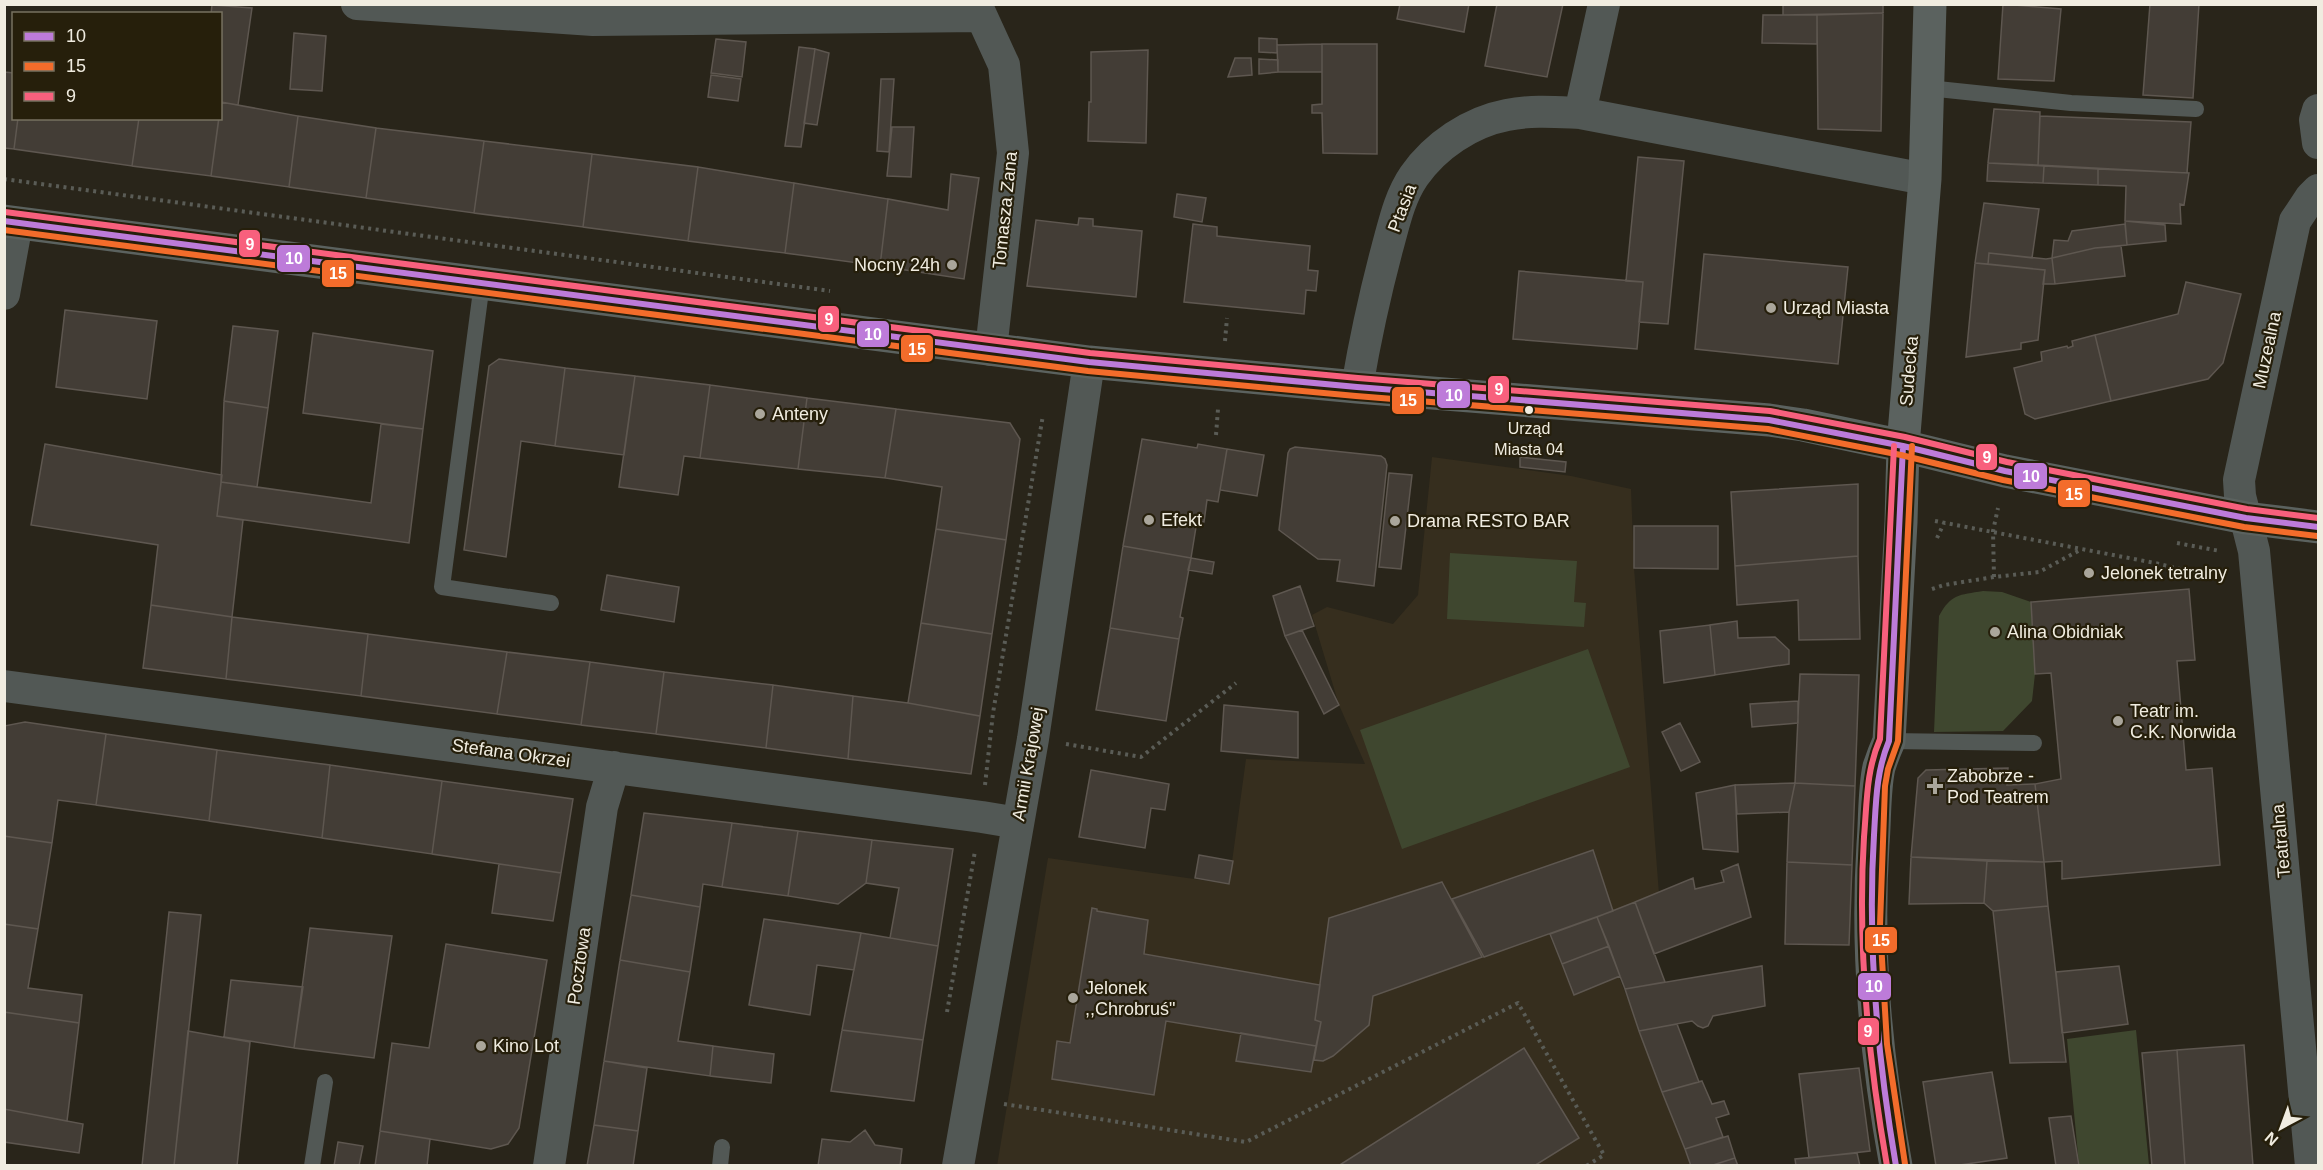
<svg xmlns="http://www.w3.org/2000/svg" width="2323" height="1170" font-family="Helvetica,sans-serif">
<rect width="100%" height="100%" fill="#29251a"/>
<path fill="#362e1e" d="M1432,457L1571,476L1631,489L1634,568L1659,894L1549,934L1574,995L1619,977L1693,1165L997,1166L1048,858L1229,884L1246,759L1365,764L1339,705L1312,615L1327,607L1393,624L1418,595Z"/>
<path fill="#3f472f" d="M1450,553L1577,561L1574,602L1586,603L1584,627L1447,619Z
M1983,591L2002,592L2031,602L2035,674L2032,701L2003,731L1934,732L1939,616C1951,594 1959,595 1983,591Z
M1588,649L1630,767L1402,849L1360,730Z
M2136,1030L2149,1165H2079L2067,1039Z"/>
<path fill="#433d36" stroke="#5e5750" stroke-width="1.5" d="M1400,4H1469L1464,32L1397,19Z
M1497,4H1563L1547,77L1485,66Z
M1783,4H1883V13L1783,15Z
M2003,4L2061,9L2054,81L1998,79Z
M2150,4H2199L2193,98L2143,95Z
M212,5L252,8L238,105L220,102V14H211Z
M1883,13L1881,131L1818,129L1817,15Z
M1763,15H1817V44L1762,43Z
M294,33L326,36L322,91L290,89Z
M1259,38L1277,39V53L1259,52Z
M716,39L746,42L742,77L711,73Z
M1322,44H1377V154L1323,153L1322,113H1312V105L1322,104Z
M1322,44V72H1278L1277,45Z
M799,47L815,49L801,147L785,146Z
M815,49L829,53L817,125L804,123Z
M1148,50L1146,143L1088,141L1089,102H1091V52Z
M1235,58H1251L1252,75L1228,77Z
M1259,59L1278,60V72L1259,74Z
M4,72L14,73V118H18L14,149L4,148Z
M711,75L741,79L738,101L708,97Z
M881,79H894L889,152L877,151Z
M221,102L298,116L289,187L211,176Z
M1994,109L2040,112L2038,165L1988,163Z
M298,116L376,128L366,198L289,187Z
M2040,116L2191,122L2187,173L2038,165Z
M18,118H139L132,166L14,149Z
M139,118H219L211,176L132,166Z
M892,127H914L911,177L887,176Z
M376,128L484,141L474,213L366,198Z
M484,141L592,154L583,227L474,213Z
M592,154L698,167L688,241L583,227Z
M1638,157L1684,161L1668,324L1639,322L1643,282L1626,281Z
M1988,163L2044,166L2043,183L1987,181Z
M2044,166L2098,169V185L2043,183Z
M698,167L794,183L785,253L688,241Z
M2098,169L2189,173L2184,205L2180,204L2181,224L2125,221L2126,186L2098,185Z
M951,174L979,178L964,279L880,266L888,199L948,210Z
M794,183L888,199L880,266L785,253Z
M1177,194L1206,198L1202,222L1174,217Z
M1984,203L2039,209L2032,258L1989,253L1988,264L1975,263Z
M1079,218L1093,219V226L1142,231L1136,297L1027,286L1036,220L1078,225Z
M2125,221L2165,225L2166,241L2127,245Z
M1193,224L1217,227V236L1310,246L1308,270L1318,271L1316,291L1306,290L1304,314L1184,302Z
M2125,224L2127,245L2095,248L2052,258L2054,240L2068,241L2072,231Z
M2121,246L2125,276L2055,284L2052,258L2095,248Z
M1989,253L2046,259L2052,258L2055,284H2043L2045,270L1988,264Z
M1704,254L1848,267L1838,364L1695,349Z
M1975,263L2045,270L2038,340L2021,343V349L1966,357Z
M1519,271L1643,282L1637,349L1513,339Z
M2186,282L2241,294L2223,363L2208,379L2111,401L2095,335L2178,314Z
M65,310L157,321L147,399L56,387Z
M233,326L278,331L268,408L224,401Z
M313,333L433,351L423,429L303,413Z
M2095,335L2111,401L2035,419L2025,414L2014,368L2042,361L2041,352L2067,346L2068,348L2073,346L2072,341Z
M499,359L565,368L555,446L521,441L506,557L464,550L489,366Z
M565,368L635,376L624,455L555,446Z
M635,376L710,385L700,458L684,456L678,495L619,487Z
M710,385L807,398L798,469L700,458Z
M807,398L896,409L885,478L798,469Z
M224,401L268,408L257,487L221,482Z
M896,409L1010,423L1020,439L1006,540L936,529L942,487L885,478Z
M381,424L423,429L409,543L217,516L221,482L371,503Z
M1142,439L1197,448L1198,444L1227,449L1218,502L1207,500L1204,522L1197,521L1191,558L1123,546Z
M45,444L222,475L217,516L243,520L232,617L151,605L158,545L31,525Z
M1295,447L1381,456L1385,459L1387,465L1374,586L1337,581L1340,560L1318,559L1279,530L1288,453L1290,449Z
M1227,449L1264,455L1257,496L1220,490Z
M1520,457L1566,462L1565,472L1520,467Z
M1389,473L1412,475L1401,569L1379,567Z
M1858,484V556L1735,566L1731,492Z
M1634,526H1718V569L1634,568Z
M936,529L1006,540L992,634L921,623Z
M1123,546L1191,558L1180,617L1183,618L1179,639L1110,628Z
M1858,556L1860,639L1799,640L1798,600L1737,605L1735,566Z
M1191,558L1214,562L1212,574L1188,570Z
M607,575L679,587L674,622L601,610Z
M1300,586L1314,626L1285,636L1273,596Z
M2189,589L2195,660L2177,661L2186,770L2212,768L2220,865L2062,879V861L2044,862L2035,784L2061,779L2051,673L2035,674L2031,602Z
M151,605L232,617L226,679L143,668Z
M232,617L368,634L361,696L226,679Z
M1737,621L1738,638L1775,637L1789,650V664L1715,675L1710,625Z
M921,623L992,634L980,716L908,703Z
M1710,625L1715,675L1664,683L1660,631Z
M1110,628L1179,639L1166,721L1096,710Z
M1302,630L1339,705L1324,714L1285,636Z
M368,634L507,652L497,714L361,696Z
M507,652L590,662L581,725L497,714Z
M590,662L664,672L656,734L581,725Z
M664,672L773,685L766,748L656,734Z
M1800,674L1859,675L1855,786L1795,783Z
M773,685L853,696L848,759L766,748Z
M853,696L908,703L980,716L971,774L848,759Z
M1798,701V723L1752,727L1750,704Z
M1224,705L1298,712V758L1221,751Z
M25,722L106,734L96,805L58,800L52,843L4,836V726Z
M1680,723L1700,762L1681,771L1662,732Z
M106,734L217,750L209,821L96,805Z
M217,750L330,765L322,838L209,821Z
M330,765L442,781L432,854L322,838Z
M2008,768L2007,785L2035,784L2044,862L1911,857L1918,778L1926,770Z
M1091,770L1169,784L1165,810L1151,808L1145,848L1079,837Z
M442,781L573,799L561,873L432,854Z
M1795,783L1855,786L1852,865L1787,862L1789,812Z
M1795,783L1789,812L1737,814L1735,785Z
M1735,785L1738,852L1703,849L1696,793Z
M644,813L732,823L722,887L703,884L700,907L631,895Z
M732,823L798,831L788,896L722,887Z
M798,831L872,840L866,883L838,904L788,896Z
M4,836L52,843L38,929L4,924Z
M872,840L953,849L938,946L890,938L899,888L866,883Z
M1593,850L1613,911L1484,957L1452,899Z
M1199,855L1233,861L1229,884L1195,878Z
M1911,857L1987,861L1984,903L1909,904Z
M1987,861L2044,862L2048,906L1993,911L1984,903Z
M1787,862L1852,865L1849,945L1785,944Z
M499,864L561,873L553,921L492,913Z
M1738,864L1751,917L1654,954L1635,902L1693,878L1695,889L1724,882L1721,871Z
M1442,882L1482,957L1373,996L1369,1025L1333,1056L1323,1061L1314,1060L1321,1022L1315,1020L1329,918Z
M631,895L700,907L690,972L620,960Z
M1635,902L1665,982L1625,989L1597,917Z
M2048,906L2066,1062L2010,1063L1993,911Z
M1092,908L1097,909V911L1148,920L1144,954L1320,985L1315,1020L1321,1022L1316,1046L1166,1021L1154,1095L1052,1079L1057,1041L1070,1043Z
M169,912L201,915L174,1166H142Z
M1597,917L1609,946L1562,964L1550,934Z
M764,919L861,933L854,970L817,965L810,1015L749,1005Z
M4,924L38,929L28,988L82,995L79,1023L4,1012Z
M310,928L392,936L374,1058L294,1048Z
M861,933L938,946L923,1040L842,1030Z
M446,944L547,960L519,1128L508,1144L491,1149L380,1131L392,1043L429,1048Z
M1609,946L1620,976L1574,995L1562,964Z
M620,960L690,972L678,1041L713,1046L710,1076L604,1061Z
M1762,966L1765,1006L1713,1016L1708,1026L1703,1028L1698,1026L1692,1021L1639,1031L1625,989Z
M2119,966L2128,1024L2062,1033L2056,972Z
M231,980L303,987L294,1048L224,1037Z
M4,1012L79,1023L67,1121L4,1109Z
M1677,1024L1699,1082L1662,1092L1639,1031Z
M842,1030L923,1040L914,1101L831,1091Z
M188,1031L250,1042L237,1166H174Z
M1241,1033L1316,1046L1311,1072L1236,1061Z
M2244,1045L2253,1166H2185L2177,1050Z
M713,1046L774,1054L771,1083L710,1076Z
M1524,1048L1579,1138L1534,1166H1338Z
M2177,1050L2185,1166H2152L2142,1053Z
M604,1061L647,1068L638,1131L594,1125Z
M1859,1068L1870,1151L1809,1158L1799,1074Z
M1992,1072L2007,1158L1953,1166H1936L1923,1082Z
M1702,1081L1712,1104L1724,1101L1729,1114L1716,1118L1723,1137L1685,1149L1662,1092Z
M4,1109L83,1124L79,1153L4,1142Z
M2071,1116L2079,1166H2056L2049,1118Z
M594,1125L638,1131L633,1166H587Z
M865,1130L875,1145L902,1149L900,1166H818L822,1139L850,1142Z
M380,1131L430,1139L427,1166H375Z
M1728,1136L1735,1158L1710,1166H1691L1685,1149Z
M338,1142L363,1146L359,1166H334Z
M1857,1153L1860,1166H1796L1795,1159Z
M1735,1158L1738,1166H1710Z"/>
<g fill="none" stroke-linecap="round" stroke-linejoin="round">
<path stroke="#5a5c56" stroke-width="4" stroke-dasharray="3 4.5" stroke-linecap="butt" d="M4,179L830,291
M1225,341L1227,318
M1216,435L1218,409
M1935,521L2155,563L2222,579
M1937,538L1944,523
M2177,543L2220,551
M1994,577L1993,531L1998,508
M1932,589L1944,585L1994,577L2039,572L2082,549
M1066,744L1141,757L1236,683
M985,785L993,713L1043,415
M947,1012L975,851
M1004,1104L1246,1142L1518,1003L1604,1155L1586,1166"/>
<path stroke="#525855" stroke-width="16" d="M1928,88L2071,103L2196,109
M482,283L442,587L551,603
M1889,741L2034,743
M312,1166L325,1082
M720,1166L722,1147"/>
<path stroke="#525855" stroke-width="32" d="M357,4L593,20L981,16
M976,4L1004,65L1013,153L991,350
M2318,110L2315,120L2318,143
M1580,113L1925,179
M4,294L17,223
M1357,387C1365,340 1375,294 1387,249C1394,224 1399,198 1414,176C1435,146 1470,122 1507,115C1531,110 1556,112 1580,113L1604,4
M4,686L982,817L1018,823
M549,1166L602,807L614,767
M958,1166L1033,739L1089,362
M2311,1166L2254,551L2240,496L2239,480L2295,221L2311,197L2318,190"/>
<path stroke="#5b625f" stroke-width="33" d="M4,221L1089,362L1357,387L1769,420L1803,425L1903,446L2005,471L2246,518L2318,527
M1896,1166C1876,1057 1866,954 1873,844C1875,821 1874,789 1879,767C1882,758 1885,750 1889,741L1901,522L1903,446L1925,179L1930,4"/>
<g stroke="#261f0b" stroke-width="10">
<path id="bus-1" d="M4,221L1089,362L1357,387L1769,420L1903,446L2005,471L2246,518L2318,527
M1896,1166C1877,1055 1867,946 1874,835C1876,802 1876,772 1889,741L1903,446"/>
</g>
<g stroke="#261f0b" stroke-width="10">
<path id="bus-2" d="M4,230L1088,371L1356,396L1768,429L1901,455L2003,480L2244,527L2317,536
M1905,1164L1887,1044L1880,925L1885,786L1888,769L1898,741L1912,446"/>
</g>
<g stroke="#261f0b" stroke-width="10">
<path id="bus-3" d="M5,212L1090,353L1358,378L1770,411L1905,437L2007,462L2247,509L2318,518
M1887,1166C1868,1057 1857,948 1864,837C1867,803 1866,771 1880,739L1894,446"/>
</g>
<use href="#bus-1" stroke="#bd7bd9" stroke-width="6"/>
<use href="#bus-2" stroke="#f36c2b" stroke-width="6"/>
<use href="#bus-3" stroke="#f8607d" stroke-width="6"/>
</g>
<g fill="#aaa69b" stroke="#261f0b" stroke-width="2">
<circle cx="952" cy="265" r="6"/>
<circle cx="1771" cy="308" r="6"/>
<circle cx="760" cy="414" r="6"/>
<circle cx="1149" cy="520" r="6"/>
<circle cx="1395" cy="521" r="6"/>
<circle cx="2089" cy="573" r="6"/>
<circle cx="1995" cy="632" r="6"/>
<circle cx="2118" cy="721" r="6"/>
<path d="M1932 777h6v6h6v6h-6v6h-6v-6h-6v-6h6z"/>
<circle cx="1073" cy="998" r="6"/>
<circle cx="481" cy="1046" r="6"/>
</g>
<circle fill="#f0ece0" stroke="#261f0b" stroke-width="2" cx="1529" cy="410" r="5"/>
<g text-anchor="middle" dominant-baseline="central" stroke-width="4.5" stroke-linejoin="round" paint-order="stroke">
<g font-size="16" fill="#f0ece0" stroke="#261f0b">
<text x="1529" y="428">Urząd<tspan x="1529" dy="21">Miasta 04</tspan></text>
</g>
<g font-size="18" fill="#f0ece0" stroke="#261f0b">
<text transform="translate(1402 208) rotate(-69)">Ptasia</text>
<text transform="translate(1005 210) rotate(-84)">Tomasza Zana</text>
<text transform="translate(2267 350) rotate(-78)">Muzealna</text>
<text transform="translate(1909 371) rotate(-85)">Sudecka</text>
<text transform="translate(511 753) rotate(8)">Stefana Okrzei</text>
<text transform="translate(1028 764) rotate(-80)">Armii Krajowej</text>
<text transform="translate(2281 841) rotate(-95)">Teatralna</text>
<text transform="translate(579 966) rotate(-82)">Pocztowa</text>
</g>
<g font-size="18" fill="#f0ece0" stroke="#261f0b" text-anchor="start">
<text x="940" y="265" text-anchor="end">Nocny 24h</text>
<text x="1783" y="308">Urząd Miasta</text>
<text x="772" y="414">Anteny</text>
<text x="1161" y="520">Efekt</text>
<text x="1407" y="521">Drama RESTO BAR</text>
<text x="2101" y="573">Jelonek tetralny</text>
<text x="2007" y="632">Alina Obidniak</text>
<text x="2130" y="711">Teatr im.<tspan x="2130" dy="21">C.K. Norwida</tspan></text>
<text x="1947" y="776">Zabobrze -<tspan x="1947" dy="21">Pod Teatrem</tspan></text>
<text x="1085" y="988">Jelonek<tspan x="1085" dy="21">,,Chrobruś"</tspan></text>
<text x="493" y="1046">Kino Lot</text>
</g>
</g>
<g stroke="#261f0b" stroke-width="2">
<rect x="238" y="229" width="23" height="29" rx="6" fill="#f8607d"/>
<rect x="276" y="244" width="35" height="29" rx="6" fill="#bd7bd9"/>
<rect x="321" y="259" width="34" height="29" rx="6" fill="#f36c2b"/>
<rect x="817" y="305" width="23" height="28" rx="6" fill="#f8607d"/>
<rect x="856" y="320" width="34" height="28" rx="6" fill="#bd7bd9"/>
<rect x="900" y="334" width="34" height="29" rx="6" fill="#f36c2b"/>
<rect x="1487" y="375" width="23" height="29" rx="6" fill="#f8607d"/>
<rect x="1436" y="380" width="35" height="29" rx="6" fill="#bd7bd9"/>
<rect x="1391" y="386" width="34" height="29" rx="6" fill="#f36c2b"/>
<rect x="1975" y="443" width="23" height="28" rx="6" fill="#f8607d"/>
<rect x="2013" y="462" width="35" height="28" rx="6" fill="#bd7bd9"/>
<rect x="2057" y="479" width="34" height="29" rx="6" fill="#f36c2b"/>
<rect x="1864" y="926" width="34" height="28" rx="6" fill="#f36c2b"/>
<rect x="1857" y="972" width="35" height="29" rx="6" fill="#bd7bd9"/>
<rect x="1857" y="1017" width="23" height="29" rx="6" fill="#f8607d"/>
</g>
<g font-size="16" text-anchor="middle" font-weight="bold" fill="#fff">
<text x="250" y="250">9</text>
<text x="294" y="264">10</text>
<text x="338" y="279">15</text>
<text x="829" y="325">9</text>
<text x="873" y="340">10</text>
<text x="917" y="355">15</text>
<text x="1499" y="395">9</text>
<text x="1454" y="401">10</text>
<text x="1408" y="406">15</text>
<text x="1987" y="463">9</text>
<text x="2031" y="482">10</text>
<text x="2074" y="500">15</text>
<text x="1881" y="946">15</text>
<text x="1874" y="992">10</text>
<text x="1868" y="1037">9</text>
</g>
<rect width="2323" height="1170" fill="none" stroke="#f0ece0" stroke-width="12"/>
<rect x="12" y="12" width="210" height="108" fill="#261f0b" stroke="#777160" stroke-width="1.5"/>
<rect x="24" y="32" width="30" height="9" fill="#bd7bd9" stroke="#777160" stroke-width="1.5"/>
<text x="66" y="42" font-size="18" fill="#f0ece0">10</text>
<rect x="24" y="62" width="30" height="9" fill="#f36c2b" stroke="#777160" stroke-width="1.5"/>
<text x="66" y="72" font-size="18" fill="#f0ece0">15</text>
<rect x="24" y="92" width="30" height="9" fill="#f8607d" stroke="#777160" stroke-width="1.5"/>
<text x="66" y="102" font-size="18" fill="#f0ece0">9</text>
<g transform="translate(2281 1128) rotate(221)" stroke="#261f0b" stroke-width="4.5" paint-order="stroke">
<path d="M0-4.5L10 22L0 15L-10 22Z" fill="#f0ece0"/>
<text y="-9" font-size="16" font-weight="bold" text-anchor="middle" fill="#f0ece0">N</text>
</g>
</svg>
